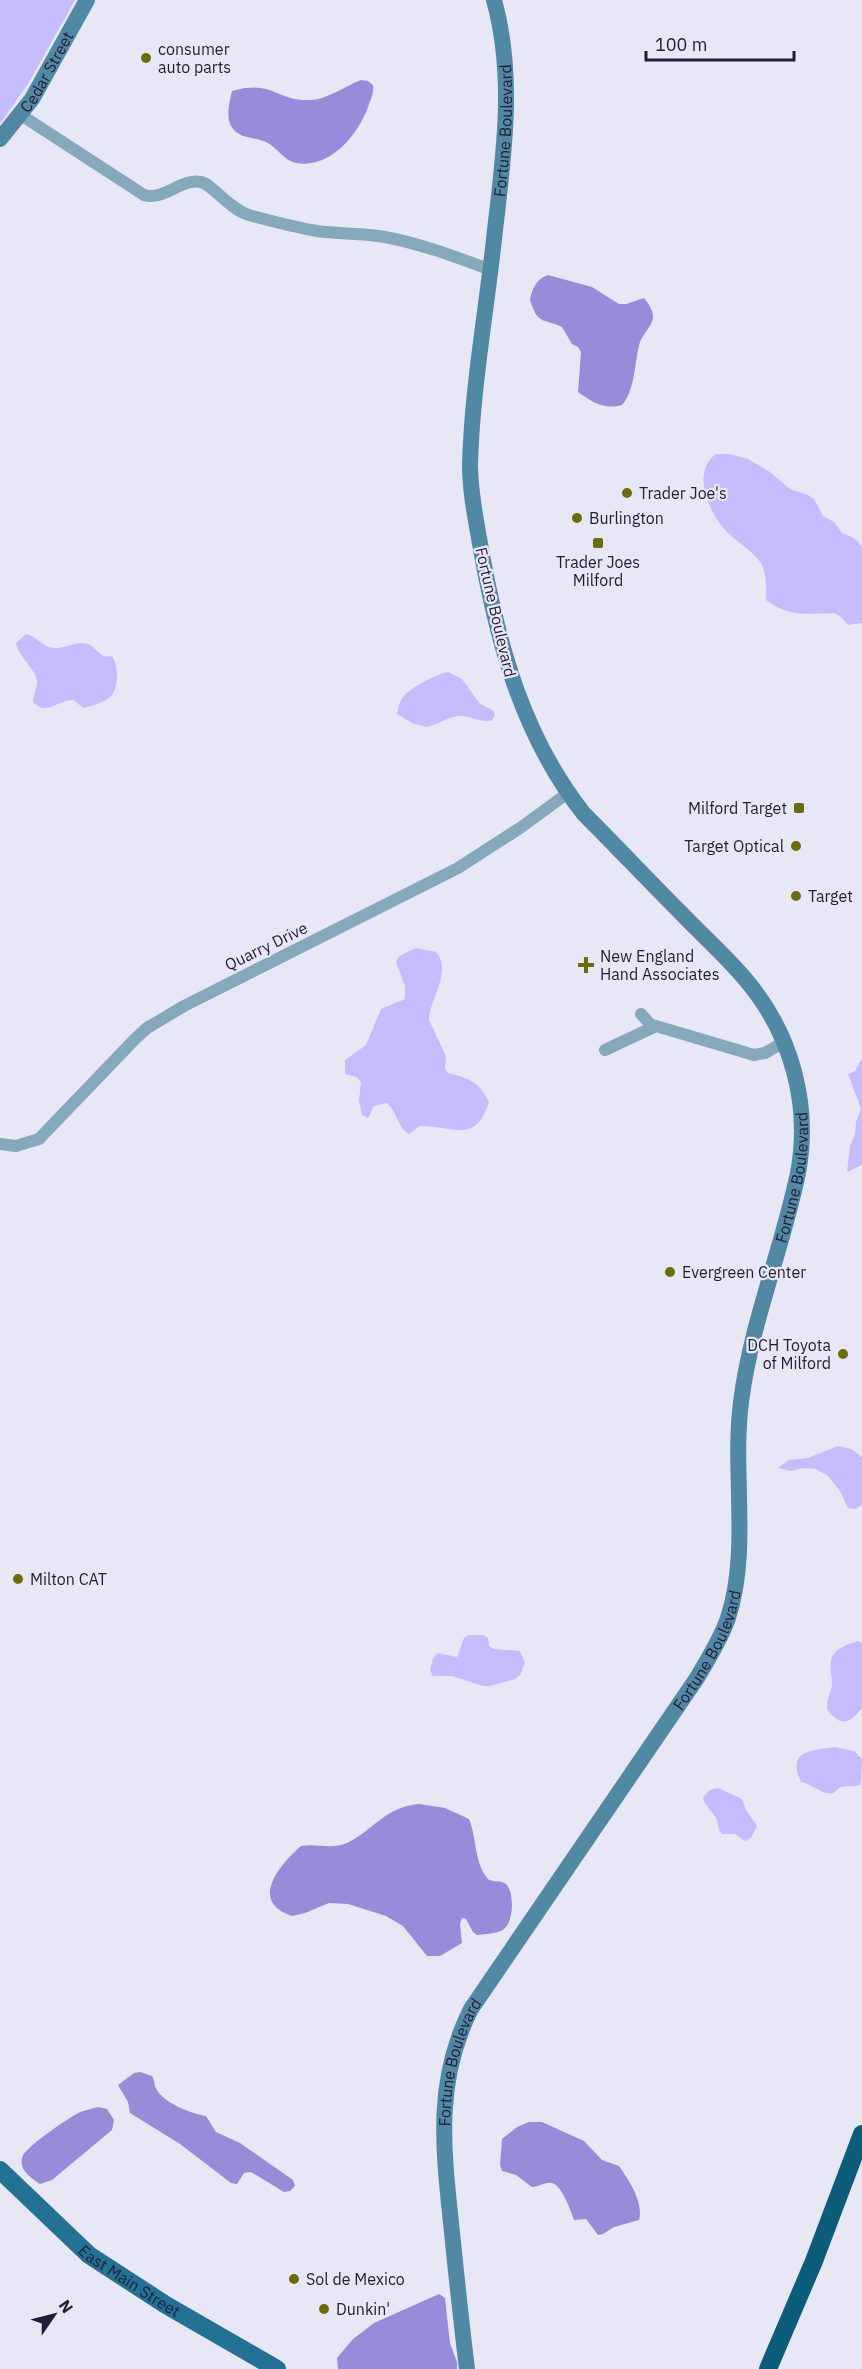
<svg xmlns="http://www.w3.org/2000/svg" width="862" height="2369" font-family="'IBM Plex Sans',sans-serif">
<rect width="100%" height="100%" fill="#e8e7f6"/>
<path fill="#c5bcfd" d="M0,0H75L28,84L0,124Z
M716,454H729L748,459L770,472L790,489L808,495L814,499L823,516L834,522L842,533L854,538L862,546V623L848,625L840,616L834,613C807,614 788,617 766,600C766,588 767,574 761,563C753,551 738,543 727,532C710,514 690,473 716,454Z
M26,634C37,636 43,648 55,648C66,648 79,640 88,644C98,649 100,659 112,656C119,666 119,689 110,697C104,703 91,706 83,708L74,700C58,699 47,717 33,702C33,695 37,689 37,682C37,670 18,657 16,643Z
M448,672L462,679L480,704L493,710L495,715L492,720C482,724 470,715 458,716C446,718 437,725 426,727L412,723L397,714C398,710 399,704 401,700C406,689 437,674 448,672Z
M416,948L436,952C453,971 429,1000 429,1020L446,1056L445,1069L448,1073C468,1078 480,1082 489,1102C475,1146 453,1125 420,1126L409,1134C398,1128 397,1112 387,1103L374,1106L368,1118L362,1115L359,1101L361,1082L357,1077L345,1074V1060L366,1045L381,1009L405,999V986L396,962L399,956Z
M862,1058V1165L847,1172L850,1146L855,1135L856,1122L861,1109L848,1074L855,1071Z
M838,1446L851,1449L862,1457V1505L855,1509L848,1508L840,1491L828,1476L816,1469L803,1468L791,1471L778,1468L789,1460L808,1458Z
M469,1635H483L488,1638L489,1646L494,1649L520,1651L525,1663L520,1675L515,1679L490,1686H483L452,1676H433L430,1670L433,1658L438,1653L457,1657L464,1638Z
M858,1641L862,1643V1708C854,1717 847,1727 835,1718C831,1714 827,1712 827,1707C826,1699 832,1692 832,1684C832,1674 828,1664 833,1655C838,1647 849,1644 858,1641Z
M835,1747L854,1751L862,1759L861,1784C854,1788 848,1785 841,1787C838,1788 836,1792 833,1793C823,1796 811,1783 801,1782C786,1750 811,1751 835,1747Z
M718,1788L742,1799L746,1810L757,1826L751,1838L745,1841L735,1834H722C717,1828 719,1826 717,1820C714,1812 705,1807 703,1798C707,1791 710,1789 718,1788Z"/>
<path fill="#988cda" d="M361,80L368,81L373,85C374,93 371,99 368,107C358,135 330,169 296,163C283,160 277,147 266,142C259,139 251,138 243,136C223,128 228,108 232,91C271,79 277,101 309,100C327,100 345,86 361,80Z
M548,275L592,287L619,304H626L644,298C648,303 654,311 653,318C652,326 643,334 640,342C634,362 636,389 622,405C604,410 592,402 578,392L581,352L578,347L572,344L562,327C544,318 538,326 530,300C532,289 536,279 548,275Z
M419,1804L445,1808L469,1819C477,1838 474,1865 489,1880C494,1882 503,1880 507,1885C514,1894 514,1921 504,1929C497,1934 485,1934 477,1935L473,1932L466,1919L462,1918L460,1924L462,1943L440,1956H427L403,1926L386,1916L348,1904L329,1903L305,1913L292,1916C248,1902 280,1864 301,1846C316,1843 331,1850 347,1843C375,1829 385,1807 419,1804Z
M140,2072L152,2076C155,2081 154,2086 157,2090C164,2103 192,2114 206,2116L216,2132L240,2143L293,2180L295,2186L290,2191L284,2192L251,2172L244,2173L237,2184L231,2183L180,2144L130,2113L128,2102L118,2085L134,2073Z
M98,2107L107,2109L114,2120L112,2130L52,2180L40,2184C31,2178 19,2170 22,2158C24,2147 69,2118 80,2112C86,2110 92,2109 98,2107Z
M529,2122H542L584,2141L602,2160L619,2166C629,2180 644,2203 639,2220L614,2227L603,2234L598,2235L586,2219L574,2220C571,2211 561,2183 551,2183C545,2182 539,2187 532,2187L516,2175L502,2171L500,2165L502,2139L517,2127Z
M439,2294L445,2298L450,2343L457,2362V2369H338L337,2358L353,2339L374,2323Z"/>
<g fill="none" stroke-linecap="round" stroke-linejoin="round">
<path stroke="#85a9bb" stroke-width="12" d="M21,115L144,195C164,201 181,178 201,182C212,184 229,209 249,215C271,221 294,227 317,231C339,234 363,233 385,237C422,244 456,257 491,270
M656,1026L754,1055L765,1053L784,1042
M605,1050L656,1026L651,1025L641,1014
M0,1144L16,1146L39,1139L135,1039L147,1028L184,1006L458,868L520,828L568,793"/>
<g stroke="#5189a4" stroke-width="16">
<path id="s1" d="M0,139L32,99L87,0"/>
<path id="s2" d="M467,2369C461,2320 456,2272 451,2223C443,2147 435,2080 471,2009L697,1678C708,1659 721,1639 728,1618C750,1551 732,1472 741,1402C751,1323 782,1250 798,1173C811,1104 791,1033 746,980C726,956 703,936 682,914C649,881 617,847 584,814C524,738 499,648 482,555C477,525 470,495 470,465C472,387 487,308 495,230C504,154 515,75 494,0"/>
</g>
<path stroke="#237293" stroke-width="18" id="s3" d="M0,2170L89,2255L166,2305L277,2369"/>
<path stroke="#0c5d7a" stroke-width="18" d="M768,2369L814,2261L862,2134"/>
</g>
<g fill="#6c6c0d" stroke="#e8e7f6" stroke-width="2">
<circle cx="146" cy="58" r="6"/>
<circle cx="627" cy="493" r="6"/>
<circle cx="577" cy="518" r="6"/>
<rect x="592" y="537" width="12" height="12" rx="3"/>
<rect x="793" y="802" width="12" height="12" rx="3"/>
<circle cx="796" cy="846" r="6"/>
<circle cx="796" cy="896" r="6"/>
<path d="M583 956h6v6h6v6h-6v6h-6v-6h-6v-6h6z"/>
<circle cx="670" cy="1272" r="6"/>
<circle cx="843" cy="1354" r="6"/>
<circle cx="18" cy="1579" r="6"/>
<circle cx="294" cy="2279" r="6"/>
<circle cx="324" cy="2309" r="6"/>
</g>
<g text-anchor="middle" dominant-baseline="central" stroke-width="4.5" stroke-linejoin="round" paint-order="stroke">
<g font-size="16" fill="#211c39" stroke="#e8e7f6" text-anchor="start">
<text x="158" y="49">consumer<tspan x="158" dy="18">auto parts</tspan></text>
<text x="639" y="493">Trader Joe's</text>
<text x="589" y="518">Burlington</text>
<text x="598" y="562" text-anchor="middle">Trader Joes<tspan x="598" dy="18">Milford</tspan></text>
<text x="787" y="808" text-anchor="end">Milford Target</text>
<text x="784" y="846" text-anchor="end">Target Optical</text>
<text x="808" y="896">Target</text>
<text x="600" y="956">New England<tspan x="600" dy="18">Hand Associates</tspan></text>
<text x="682" y="1272">Evergreen Center</text>
<text x="831" y="1345" text-anchor="end">DCH Toyota<tspan x="831" dy="18">of Milford</tspan></text>
<text x="30" y="1579">Milton CAT</text>
<text x="306" y="2279">Sol de Mexico</text>
<text x="336" y="2309">Dunkin'</text>
</g>
<g font-size="16" fill="#211c39" stroke="#e8e7f6">
<text stroke="none"><textPath href="#s1" startOffset="82">Cedar Street</textPath></text>
<text stroke="none"><textPath href="#s2" startOffset="2434">Fortune Boulevard</textPath></text>
<text transform="translate(496 612) rotate(77)">Fortune Boulevard</text>
<text transform="translate(266 946) rotate(-26)">Quarry Drive</text>
<text stroke="none"><textPath href="#s2" startOffset="1282">Fortune Boulevard</textPath></text>
<text stroke="none"><textPath href="#s2" startOffset="796">Fortune Boulevard</textPath></text>
<text stroke="none"><textPath href="#s2" startOffset="310">Fortune Boulevard</textPath></text>
<text stroke="none"><textPath href="#s3" startOffset="171">East Main Street</textPath></text>
</g>
</g>
<g transform="translate(54 2315) rotate(55)" stroke="#e8e7f6" stroke-width="4.5" paint-order="stroke">
<path d="M0-4.5L10 22L0 15L-10 22Z" fill="#211c39"/>
<text y="-9" font-size="16" font-weight="bold" text-anchor="middle" fill="#211c39">N</text>
</g>
<path d="M646 51v9h148v-9" fill="none" stroke="#211c39" stroke-width="3"/>
<text x="655" y="51" font-size="18" fill="#211c39" stroke="#e8e7f6" stroke-width="4.5" paint-order="stroke">100 m</text>
</svg>
